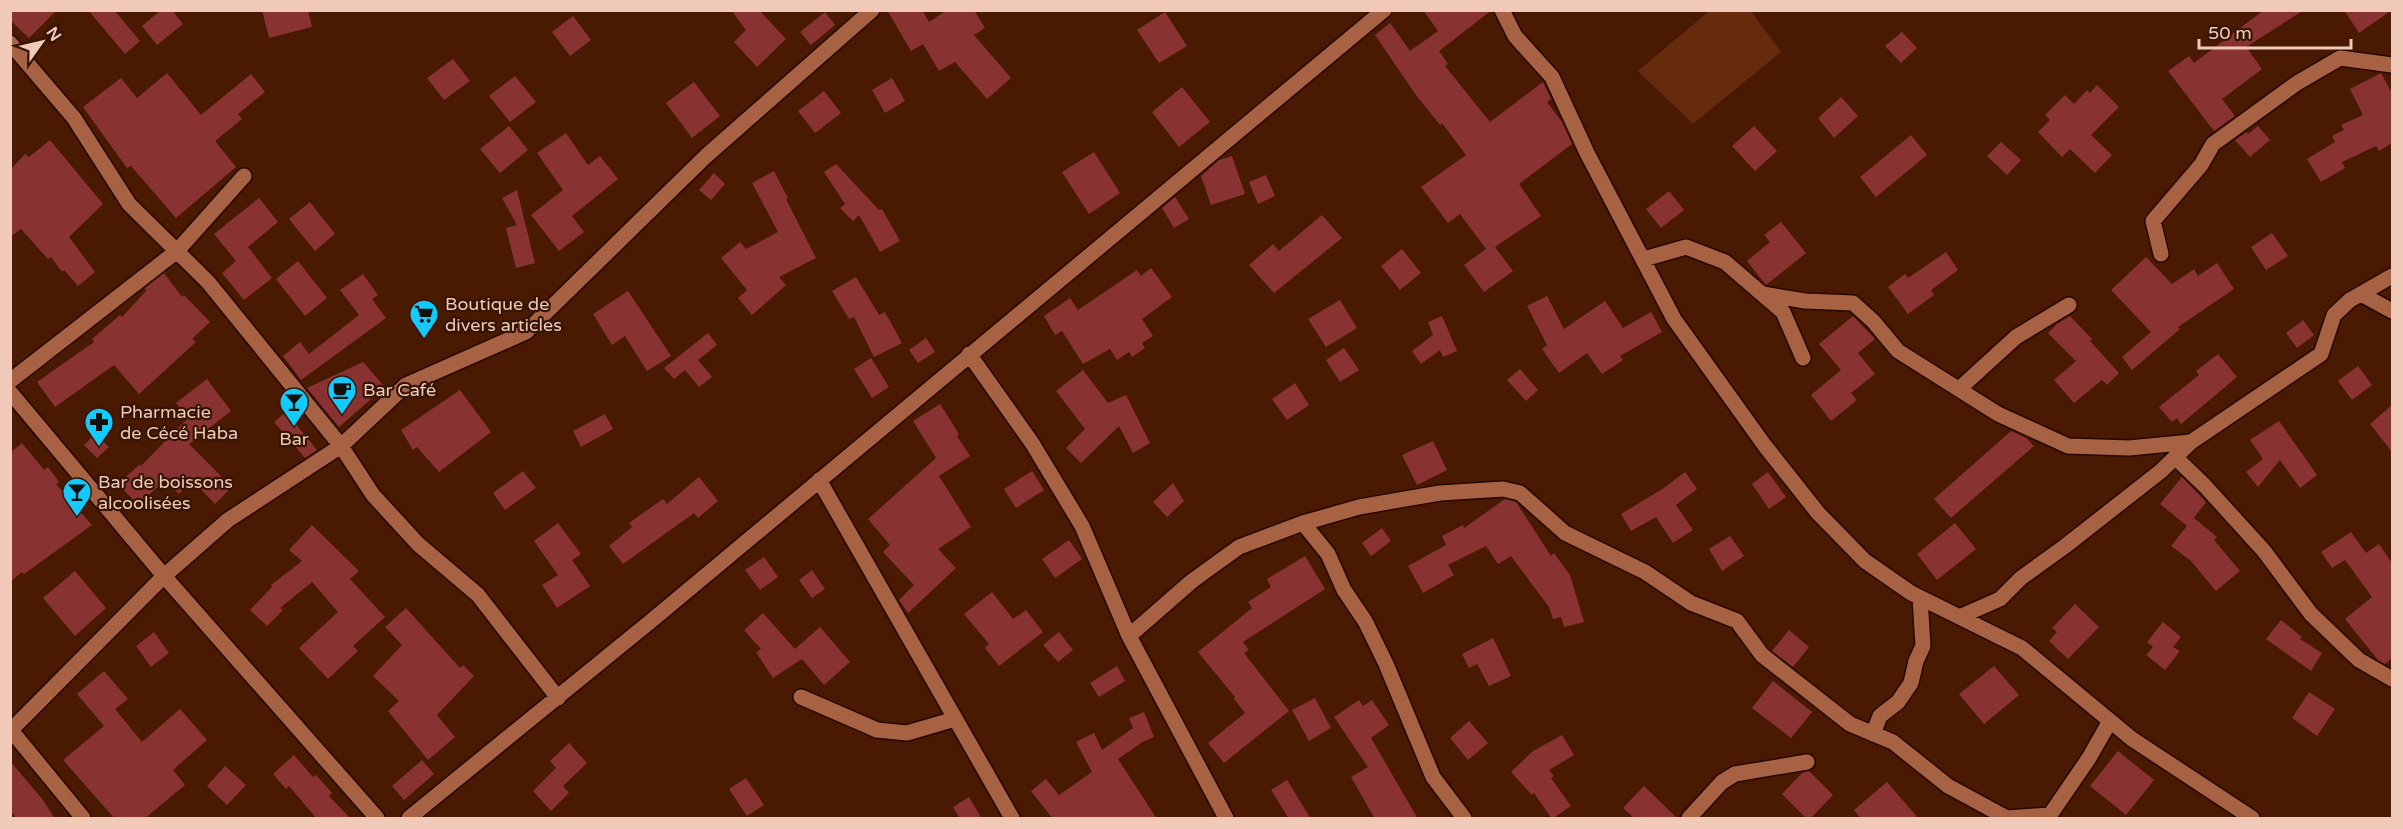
<svg xmlns="http://www.w3.org/2000/svg" width="2403" height="829" font-family="'Varela Round',sans-serif">
<rect width="100%" height="100%" fill="#491902"/>
<path fill="#662a0c" d="M1709,11H1751L1781,52L1693,124L1638,71Z"/>
<path fill="#883332" d="M10,10H57L29,38L10,20Z
M88,10H114L140,41L125,54Z
M161,10H172L183,24L157,45L142,26Z
M262,10H308L312,27L269,38Z
M731,10H759L786,39L757,67L734,42L746,30Z
M887,10H922L929,22L947,10H974L985,28L974,35L1011,78L987,99L955,62L939,71L923,44L911,51Z
M1423,10H1492L1439,51L1448,64L1445,66L1490,122L1543,82L1551,99L1547,102L1562,122L1572,144L1519,184L1541,216L1495,247L1513,271L1484,292L1464,265L1486,249L1460,214L1448,223L1421,187L1466,155L1442,123L1440,125L1416,95L1375,35L1390,23L1410,51L1438,31Z
M2264,10H2304L2246,47L2262,69L2222,99L2235,116L2214,131L2168,71L2189,56L2194,63Z
M2344,10H2392L2359,33Z
M825,12L835,25L811,45L800,32Z
M1165,12L1187,46L1159,63L1137,30Z
M573,16L591,40L570,56L552,32Z
M1902,32L1917,48L1901,63L1885,46Z
M453,59L470,81L444,100L427,78Z
M167,73L201,115L251,74L265,92L238,114L242,119L215,141L236,167L176,218L131,166L127,168L83,107L121,78L137,98Z
M2381,73L2392,93V143L2379,151L2376,146L2342,162L2345,168L2321,182L2307,159L2335,142L2332,136L2344,130L2341,125L2363,115L2350,89Z
M515,76L536,102L510,122L489,96Z
M892,78L905,101L885,113L872,90Z
M694,82L720,116L692,138L666,103Z
M2097,85L2119,107L2091,135L2112,155L2095,173L2070,149L2062,157L2038,132L2050,120L2045,115L2065,95L2074,104L2087,90L2090,93Z
M1182,87L1210,122L1179,147L1152,112Z
M824,91L841,113L815,133L798,111Z
M1841,97L1858,116L1834,138L1818,118Z
M509,126L528,150L500,173L480,149Z
M1754,126L1777,151L1755,171L1732,146Z
M2258,126L2270,140L2250,157L2235,140L2247,132L2248,134Z
M566,133L588,165L600,156L618,179L572,216L584,232L559,251L531,215L563,190L537,153Z
M1911,135L1927,155L1876,197L1860,177Z
M50,140L103,204L69,237L95,272L78,286L64,270L62,272L51,257L48,259L21,229L10,237V170L25,154L29,157Z
M2001,142L2021,160L2007,175L1987,156Z
M1094,152L1120,193L1089,214L1062,172Z
M1232,156L1245,194L1211,205L1201,176L1219,160Z
M836,164L879,210L882,209L900,241L880,252L859,215L853,221L840,208L845,204L824,172Z
M774,171L788,198L786,199L816,258L779,277L786,285L752,315L738,298L747,290L721,258L740,242L746,249L778,232L752,183Z
M714,173L725,184L711,200L699,190Z
M1266,175L1275,196L1258,204L1249,182Z
M517,190L535,263L516,268L506,228L517,225L502,198Z
M1669,191L1684,210L1661,228L1646,209Z
M1175,197L1189,219L1174,228L1162,208Z
M259,198L278,222L248,247L272,278L244,300L222,273L236,261L214,234Z
M310,202L335,234L315,251L289,219Z
M1322,215L1342,238L1274,293L1249,265L1273,244L1279,251Z
M1781,222L1806,253L1766,285L1747,261L1770,242L1764,235Z
M2272,233L2288,256L2266,270L2251,247Z
M1402,249L1421,273L1400,290L1381,266Z
M1946,252L1958,270L1931,290L1934,295L1908,314L1888,287L1905,274L1908,278Z
M2146,257L2172,284L2194,269L2198,276L2217,263L2234,289L2178,327L2180,329L2132,370L2122,357L2151,332L2111,290Z
M298,261L327,298L305,316L276,279Z
M1151,268L1172,297L1142,319L1153,336L1142,343L1145,348L1132,357L1129,352L1117,360L1110,349L1083,364L1062,331L1055,335L1044,316L1070,298L1078,310L1137,270L1141,276Z
M164,273L182,297L184,295L210,322L192,339L196,342L139,394L114,365L55,407L37,382L94,342L92,339L120,315L122,317L146,291L145,288Z
M363,274L378,295L372,299L386,318L301,380L283,356L300,342L309,354L359,315L340,290Z
M856,277L879,315L885,312L902,343L874,357L854,317L849,319L832,291Z
M628,291L671,356L647,371L625,336L612,345L593,314Z
M1547,296L1564,329L1605,301L1623,328L1651,312L1662,332L1620,356L1623,360L1602,374L1587,353L1559,373L1542,349L1547,345L1527,306Z
M1340,300L1357,328L1326,347L1308,319Z
M1442,316L1457,351L1443,357L1440,350L1421,364L1412,351L1433,335L1428,322Z
M1853,316L1875,339L1858,353L1875,374L1851,393L1857,400L1831,421L1811,395L1841,370L1819,344Z
M2070,316L2092,339L2090,341L2119,373L2107,385L2102,380L2074,403L2054,380L2076,361L2048,333L2057,324Z
M2303,320L2314,335L2297,348L2286,333Z
M708,333L717,345L698,360L712,377L699,387L685,370L674,379L664,368Z
M926,338L935,352L918,363L909,350Z
M1344,348L1359,370L1340,382L1326,360Z
M2218,354L2237,377L2181,424L2177,418L2172,422L2159,407L2199,375L2196,371Z
M871,358L889,387L872,398L854,369Z
M363,362L385,387L339,427L307,388Z
M2358,366L2372,385L2352,400L2338,381Z
M1520,369L1538,390L1526,401L1507,380Z
M1083,370L1108,403L1126,395L1150,443L1133,453L1119,426L1081,463L1066,448L1085,429L1056,391Z
M207,379L231,411L189,444L232,487L215,504L192,480L179,494L164,481L138,505L118,484L140,464L141,466L188,418L176,403Z
M1295,383L1309,405L1287,420L1272,399Z
M460,390L491,432L439,472L417,447L413,450L401,430Z
M940,404L959,434L957,436L970,456L939,476L971,527L938,549L956,568L908,613L899,600L914,585L883,552L890,545L868,519L936,458L913,421Z
M2392,405V452L2370,424Z
M286,412L317,450L305,458L274,422Z
M605,414L613,429L581,447L573,431Z
M2279,421L2317,475L2300,488L2280,460L2258,487L2246,472L2263,459L2250,440Z
M2011,431L2026,438L2034,446L1951,518L1934,499Z
M95,434L109,447L97,458L84,445Z
M1433,441L1447,470L1417,485L1402,455Z
M22,443L44,470L48,467L59,482L56,484L92,525L24,574L22,572L10,582V453Z
M523,471L536,488L505,510L493,493Z
M1032,471L1044,490L1016,508L1004,489Z
M1685,472L1697,489L1676,505L1693,530L1673,543L1656,517L1631,531L1621,514L1664,488Z
M1768,472L1786,497L1769,509L1752,484Z
M699,477L718,501L698,518L694,513L623,564L609,546L632,527L629,523L663,499L667,504Z
M2182,477L2206,502L2190,523L2194,518L2217,537L2214,540L2240,571L2216,591L2191,561L2171,546L2187,526L2160,504Z
M1173,483L1184,501L1167,517L1153,502Z
M1505,499L1516,502L1551,556L1554,553L1570,575L1584,622L1564,627L1561,617L1553,619L1549,607L1511,556L1498,564L1486,546L1448,565L1454,575L1423,593L1408,566L1446,545L1442,536L1463,525L1464,528Z
M558,523L581,554L572,560L590,586L557,608L542,585L558,575L534,541Z
M1955,523L1976,549L1937,580L1917,554Z
M312,525L359,571L350,579L385,617L353,646L358,651L328,679L299,648L338,612L312,582L280,608L283,610L267,626L250,610L272,587L271,585L302,561L289,550Z
M1382,528L1391,541L1371,556L1362,543Z
M2351,532L2366,553L2379,544L2392,563V658L2385,664L2378,660L2345,619L2372,597L2345,560L2332,568L2321,552Z
M1730,536L1744,556L1722,571L1709,549Z
M1069,540L1082,559L1055,578L1042,559Z
M1305,556L1325,589L1243,642L1249,650L1244,653L1289,711L1224,763L1208,743L1245,713L1234,699L1235,697L1198,652L1252,608L1248,602L1271,587L1267,579Z
M764,557L778,577L760,590L745,570Z
M812,570L825,589L812,598L799,580Z
M75,571L106,608L75,636L43,598Z
M992,592L1013,619L1026,610L1043,632L999,666L985,648L989,644L964,614Z
M2075,604L2099,627L2068,659L2049,641L2057,632L2052,628Z
M406,608L460,668L463,665L474,676L437,715L455,737L428,760L388,711L399,701L373,676L402,645L385,627Z
M763,613L795,649L820,627L850,662L824,685L802,659L773,678L756,652L761,649L744,630Z
M2281,620L2302,637L2300,639L2322,653L2311,671L2266,639Z
M2163,622L2181,637L2173,647L2180,651L2165,670L2146,655L2153,647L2147,642Z
M1789,630L1809,647L1793,667L1772,651Z
M154,632L169,653L151,667L136,646Z
M1059,632L1073,650L1058,662L1043,645Z
M1493,638L1511,676L1489,686L1477,664L1469,668L1462,654Z
M1117,666L1125,681L1099,697L1090,683Z
M1994,666L2019,695L1984,724L1959,694Z
M104,671L128,699L115,709L142,742L180,709L207,740L173,770L185,785L144,819H115L63,760L104,726L77,694Z
M1773,681L1812,712L1791,738L1752,708Z
M2309,692L2335,709L2317,736L2292,718Z
M1315,698L1331,728L1309,741L1292,710Z
M1359,700L1363,706L1372,700L1389,725L1371,738L1418,819H1375L1351,777L1368,767L1334,717Z
M1144,712L1154,737L1144,741L1118,759L1157,819H1053L1031,791L1046,779L1059,795L1092,772L1076,742L1094,733L1102,750L1133,728L1129,718Z
M1469,721L1488,743L1468,760L1450,738Z
M1562,735L1574,755L1549,770L1554,776L1551,778L1571,806L1552,819L1534,793L1532,795L1511,772L1533,751Z
M569,743L587,763L563,786L569,793L551,811L533,791L556,768L550,761Z
M2118,751L2154,780L2126,815L2090,786Z
M294,755L313,777L316,775L332,793L329,796L351,819H317L289,786L286,789L273,774Z
M422,760L434,774L404,800L392,786Z
M10,761L43,800L55,819H17L10,810Z
M225,766L246,785L227,805L207,786Z
M1809,771L1833,795L1810,819H1807L1782,794L1802,773Z
M746,778L764,805L747,816L729,789Z
M1287,780L1311,819H1289L1271,790Z
M1887,782L1919,819H1861L1854,810Z
M1644,786L1678,819H1635L1623,808Z
M969,797L982,819H960L953,807Z"/>
<g fill="none" stroke-linecap="round" stroke-linejoin="round">
<g stroke="#270700" stroke-width="18">
<path id="minor" d="M1502,10L1515,36L1552,77L1587,153L1674,319L1765,446L1818,513L1865,561L1911,593L2022,648L2132,739L2252,818
M10,43L74,118L129,204L208,282L341,446L373,495L418,544L478,595L558,698
M2161,254L2153,221L2201,165L2213,144L2297,83L2340,58L2392,65
M1644,259L1686,247L1725,262L1783,312L1803,358
M1763,294L1805,301L1853,303L1873,321L1898,351L1998,414L2068,446L2129,448L2191,442
M2361,294L2392,311
M969,354L1032,443L1082,526L1129,636L1226,818
M10,381L177,251L244,176
M1959,389L2016,337L2069,305
M10,392L164,576L377,818
M2175,457L2205,486L2264,551L2311,614L2359,660L2392,679
M819,480L1012,818
M1303,523L1328,554L1344,590L1365,621L1386,664L1433,777L1464,818
M1959,617L2000,599L2021,578L2064,547L2161,471L2191,442L2321,354L2334,315L2350,300L2392,276
M1129,636L1192,581L1239,547L1303,523L1359,507L1440,493L1503,489L1520,493L1565,533L1645,572L1691,603L1737,621L1762,655L1850,724L1893,742L1948,786L2007,818L2050,815L2089,758L2110,721
M801,697L877,730L907,733L955,719
M10,729L83,818
M10,731L164,576L228,520L341,446L406,385L526,332L706,156L872,10
M1873,734L1880,716L1898,702L1911,683L1916,661L1923,646L1920,598
M409,818L651,621L1384,10
M1689,818L1722,782L1735,774L1807,762"/>
</g>
<use href="#minor" stroke="#a76244" stroke-width="15"/>
</g>
<defs>
<g id="supermarket-pin" transform="scale(1.5)"><path d="M0 17L-7.5 6A9.5 9.5 0 1 1 7.5 6Z" fill="#13cafb" stroke="#371506"/><path d="M-6-5.5h2.5l.6 2H6L4.5 2H-2.5L-4.4-4H-6ZM-1.5 3.2a1.3 1.3 0 1 0 .1 0ZM3 3.2a1.3 1.3 0 1 0 .1 0Z" fill="#111"/></g>
<g id="cafe-pin" transform="scale(1.5)"><path d="M0 17L-7.5 6A9.5 9.5 0 1 1 7.5 6Z" fill="#13cafb" stroke="#371506"/><path d="M-5.5-4.5H6V0H3Q3 3.5 0 3.5H-2.5Q-5.5 3.5-5.5 0ZM3-3.2v2h1.7v-2ZM-6 4.5H4V6H-6Z" fill="#111"/></g>
<g id="bar-pin" transform="scale(1.5)"><path d="M0 17L-7.5 6A9.5 9.5 0 1 1 7.5 6Z" fill="#13cafb" stroke="#371506"/><path d="M-6-5H6L.8 .8V4.5H3.5V6h-7V4.5H-.8V.8Z" fill="#111"/></g>
<g id="pharmacy-pin" transform="scale(1.5)"><path d="M0 17L-7.5 6A9.5 9.5 0 1 1 7.5 6Z" fill="#13cafb" stroke="#371506"/><path d="M-2-6h4v4h4v4h-4v4h-4v-4h-4v-4h4Z" fill="#111"/></g>
</defs>
<g fill-rule="evenodd">
<use href="#supermarket-pin" x="424" y="314"/>
<use href="#cafe-pin" x="342" y="390"/>
<use href="#bar-pin" x="294" y="402"/>
<use href="#pharmacy-pin" x="99" y="422"/>
<use href="#bar-pin" x="77" y="492"/>
</g>
<g text-anchor="middle" dominant-baseline="central" stroke-width="4.5" stroke-linejoin="round" paint-order="stroke">
<g font-size="18" fill="#f0c9b8" stroke="#371506" text-anchor="start">
<text x="445" y="304">Boutique de<tspan x="445" dy="21">divers articles</tspan></text>
<text x="363" y="390">Bar Café</text>
<text x="120" y="412">Pharmacie<tspan x="120" dy="21">de Cécé Haba</tspan></text>
<text x="294" y="439" text-anchor="middle">Bar</text>
<text x="98" y="482">Bar de boissons<tspan x="98" dy="21">alcoolisées</tspan></text>
</g>
</g>
<rect width="2403" height="829" fill="none" stroke="#f0c9b8" stroke-width="24"/>
<g transform="translate(42 42) rotate(56)" stroke="#371506" stroke-width="4.5" paint-order="stroke">
<path d="M0-4.5L10 22L0 15L-10 22Z" fill="#f0c9b8"/>
<text y="-9" font-size="16" font-weight="bold" text-anchor="middle" fill="#f0c9b8">N</text>
</g>
<path d="M2199 39v9h152v-9" fill="none" stroke="#f0c9b8" stroke-width="3"/>
<text x="2208" y="39" font-size="18" fill="#f0c9b8" stroke="#371506" stroke-width="4.5" paint-order="stroke">50 m</text>
</svg>
